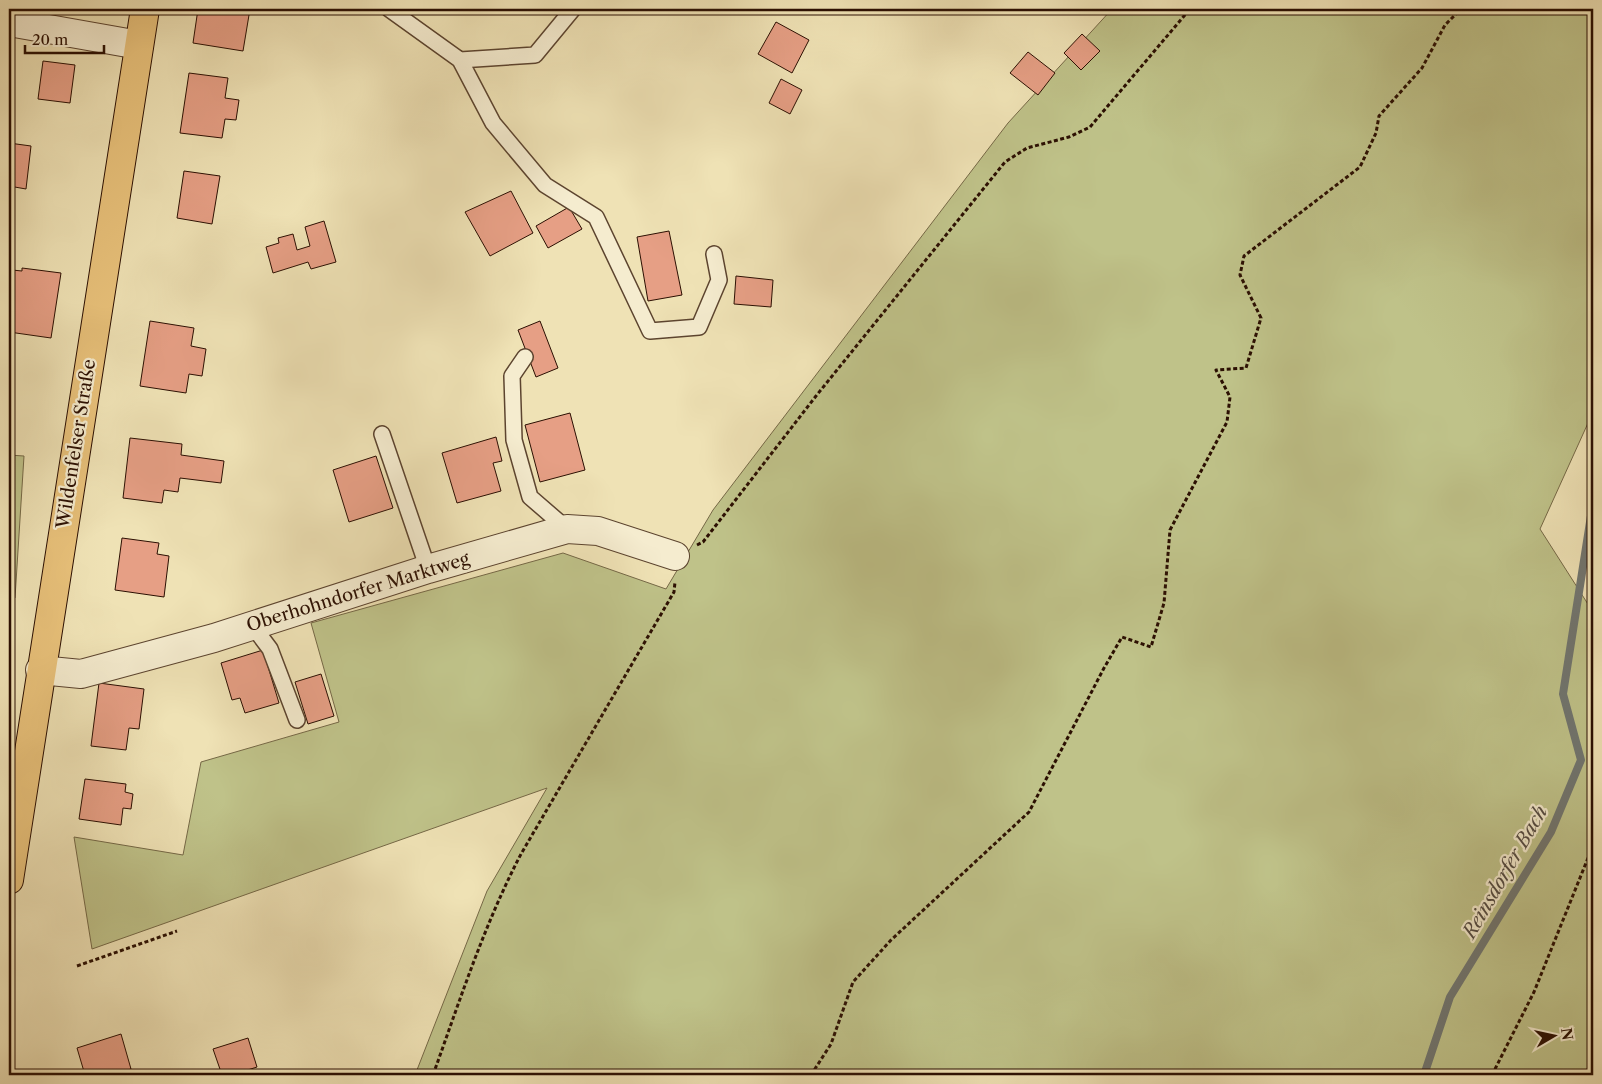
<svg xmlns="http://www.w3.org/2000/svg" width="1602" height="1084" font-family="'Libre Caslon Text',serif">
<rect width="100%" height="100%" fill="#efe2b5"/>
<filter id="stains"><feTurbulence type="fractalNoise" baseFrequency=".004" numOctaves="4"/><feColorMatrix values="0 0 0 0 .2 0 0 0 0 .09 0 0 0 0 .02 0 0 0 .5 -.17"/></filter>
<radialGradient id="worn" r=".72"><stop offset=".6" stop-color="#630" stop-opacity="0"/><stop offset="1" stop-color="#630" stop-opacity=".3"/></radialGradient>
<path fill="#bfc289" stroke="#756846" d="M1112,9H1593V412L1540,529L1593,612V1056L1584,1075H415L487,891L547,788L92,949L74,837L183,855L201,762L339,722L311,623L563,553L666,589L713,510L1008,123Z
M9,455L24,456L15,598L9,597Z"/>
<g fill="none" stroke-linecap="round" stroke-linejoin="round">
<path stroke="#717670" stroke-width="8" d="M1424,1075L1450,997L1551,832L1581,760L1563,694L1593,503"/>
</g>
<path fill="#e69f85" stroke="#2b0f02" d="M198,9H250L243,51L193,43Z
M776,22L809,40L792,73L758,54Z
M1082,34L1100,51L1081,70L1064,53Z
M1028,52L1055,73L1038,95L1010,73Z
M43,61L75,65L70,103L38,99Z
M189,73L228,78L225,98L239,100L236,120L225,119L222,138L180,133Z
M781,79L802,90L790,114L769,103Z
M9,143L31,146L26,189L9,186Z
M184,171L220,176L212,224L177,218Z
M511,191L533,233L490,256L465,212Z
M569,207L582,229L548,248L536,226Z
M324,221L336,262L311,269L308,262L273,273L266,247L279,243L278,238L293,234L297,250L310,246L305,227Z
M669,231L682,295L648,301L637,237Z
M22,268L61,273L51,338L9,332V285L12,270L22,271Z
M736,276L773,280L771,307L734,304Z
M150,321L194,328L191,346L206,349L202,376L189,374L186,393L140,386Z
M540,321L558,368L536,377L518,330Z
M570,413L585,470L540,482L525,425Z
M496,437L502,461L493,463L501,491L457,503L442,453Z
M130,438L182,444L181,455L224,461L221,483L180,478L178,492L164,490L162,503L123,498Z
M376,456L393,508L349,522L333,470Z
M122,538L159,543L157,554L169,556L164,597L115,590Z
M263,650L279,703L245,713L240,698L232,700L221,663Z
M321,674L334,716L308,724L295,682Z
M99,683L144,689L139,729L129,728L126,750L91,746Z
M85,779L126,784L125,792L133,794L131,809L123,808L121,825L79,819Z
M121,1034L131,1069L109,1075H85L77,1048Z
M248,1038L257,1067L232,1075H222L213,1049Z"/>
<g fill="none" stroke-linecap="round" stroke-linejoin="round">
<g stroke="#5c442f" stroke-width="18">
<path id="service" d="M389,9L460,60L535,55L573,9
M460,60L493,123L545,185L596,217L650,331L699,327L719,280L714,254
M525,357L512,376L514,440L530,497L567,529
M382,434L428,569
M252,625L270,649L297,720"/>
</g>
<g stroke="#5c442f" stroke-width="30">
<path id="minor" d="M9,22L139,45
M40,670L81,674L214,638L428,569L567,529L598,531L675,556"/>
</g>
<g stroke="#2b0f02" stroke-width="30">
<path id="primary" d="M9,880L145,9"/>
</g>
<path stroke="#2b0f02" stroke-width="3" stroke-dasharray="4 2.5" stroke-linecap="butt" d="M697,545L703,542L816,396L1005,162L1027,148L1069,137L1090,127L1190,9
M77,966L177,931
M433,1075C460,1000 484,925 521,854L674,592L675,582
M811,1075L831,1044L853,982L891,940L1029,812L1104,668L1122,637L1151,647L1164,603L1170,530L1227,422L1230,397L1216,370L1246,368L1261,318L1240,275L1244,256L1360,167L1376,133L1379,116L1422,68L1445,25L1461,9
M1492,1075L1534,992L1588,858L1593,836"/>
<use href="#service" stroke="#f5eccf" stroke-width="15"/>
<use href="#minor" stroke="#f5eccf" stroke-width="28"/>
<use href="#primary" stroke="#e8c17a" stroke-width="28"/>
</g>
<g text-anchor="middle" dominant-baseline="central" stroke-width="4.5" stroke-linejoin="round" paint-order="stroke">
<g font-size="18" fill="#2b0f02" stroke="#f5eccf">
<text transform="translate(76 444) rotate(-81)">Wildenfelser Straße</text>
<text transform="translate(358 592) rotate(-17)">Oberhohndorfer Marktweg</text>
</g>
<g font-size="19" font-style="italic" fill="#544b42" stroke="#f5eccf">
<text transform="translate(1505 872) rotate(-60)">Reinsdorfer Bach</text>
</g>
</g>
<rect width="1602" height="1084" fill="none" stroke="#efe2b5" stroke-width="30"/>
<rect x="10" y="10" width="1582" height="1064" fill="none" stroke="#2b0f02" stroke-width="2.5"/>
<rect x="15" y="15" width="1572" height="1054" fill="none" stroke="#2b0f02"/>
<g transform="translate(1554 1036) rotate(81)" stroke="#f5eccf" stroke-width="4" paint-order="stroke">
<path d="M0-4L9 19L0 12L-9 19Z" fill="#2b0f02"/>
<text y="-8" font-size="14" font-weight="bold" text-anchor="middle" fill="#2b0f02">N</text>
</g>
<path d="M25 45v8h79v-8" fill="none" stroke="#2b0f02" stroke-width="2.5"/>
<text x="32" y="45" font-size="15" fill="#2b0f02" stroke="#f5eccf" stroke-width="4" paint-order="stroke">20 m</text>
<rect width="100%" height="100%" filter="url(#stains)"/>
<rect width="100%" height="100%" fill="url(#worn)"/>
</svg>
